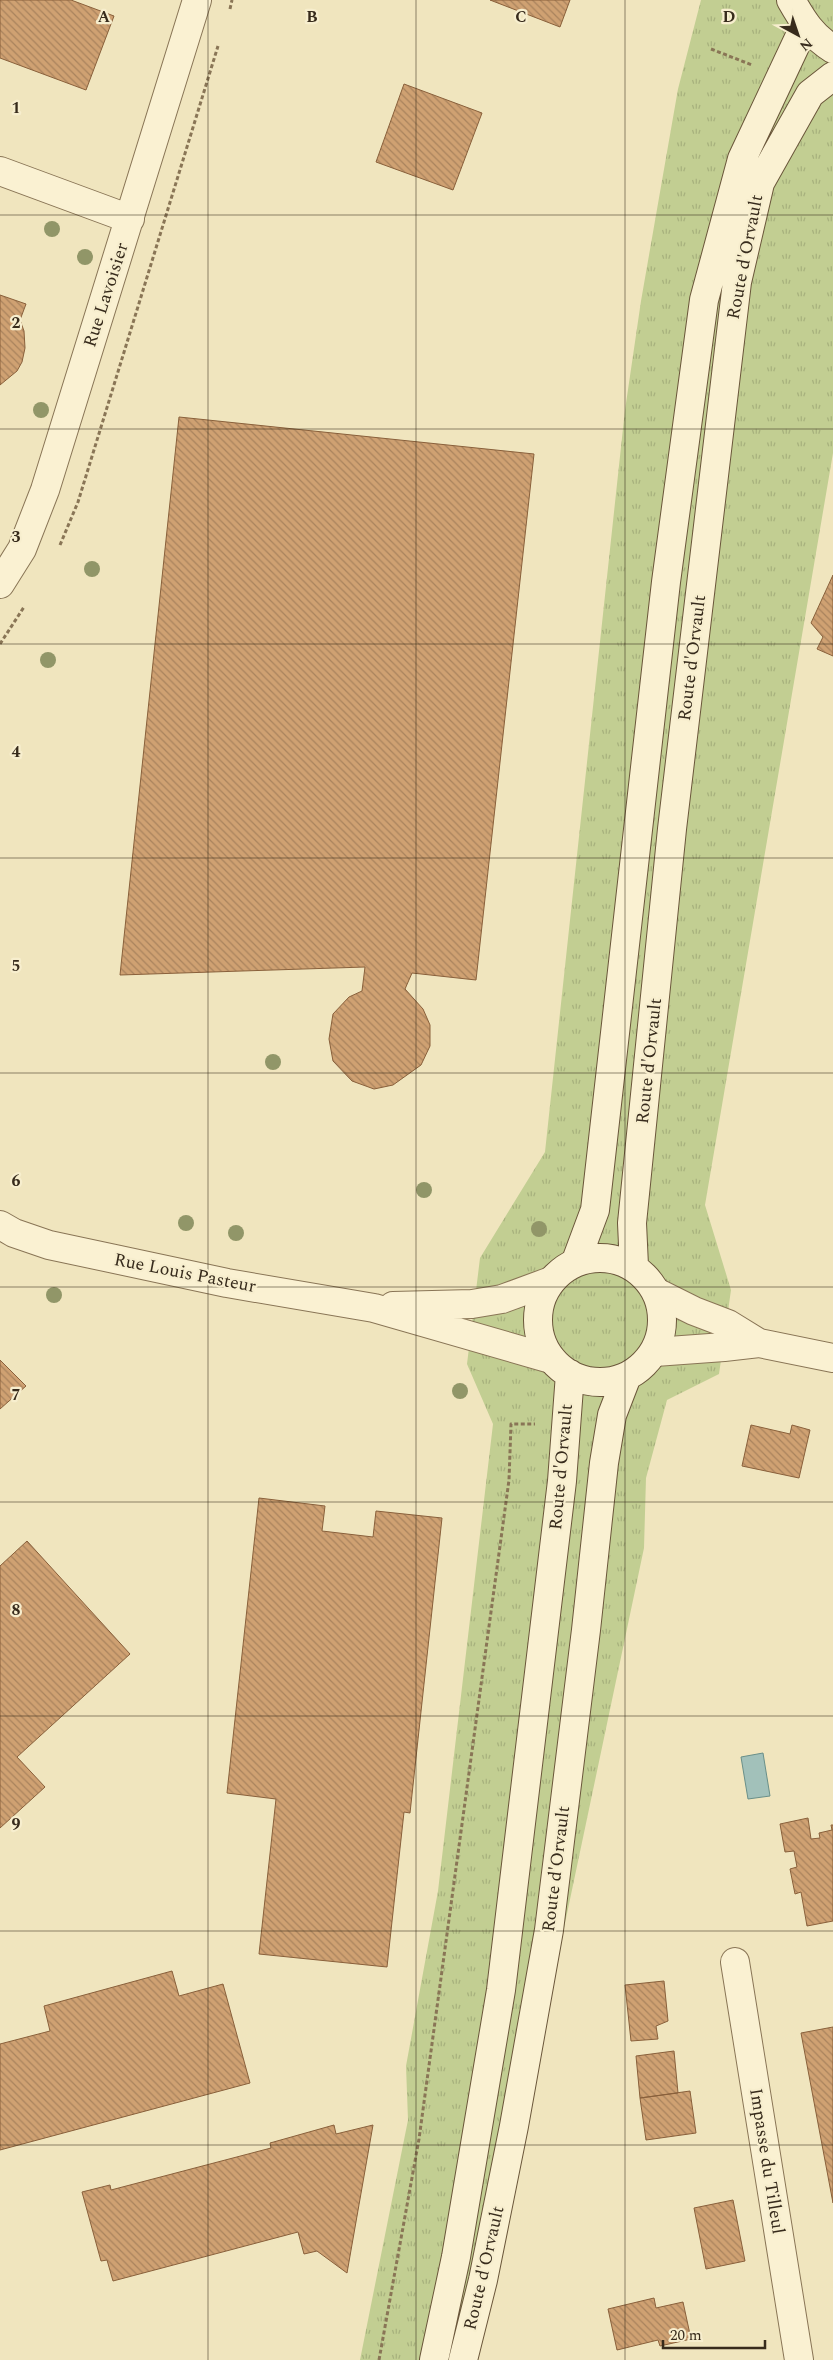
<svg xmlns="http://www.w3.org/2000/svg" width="833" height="2360" font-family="Spectral,serif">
<defs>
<pattern id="grass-tufts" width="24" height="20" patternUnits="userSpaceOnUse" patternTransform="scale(1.25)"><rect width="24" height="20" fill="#c2ce92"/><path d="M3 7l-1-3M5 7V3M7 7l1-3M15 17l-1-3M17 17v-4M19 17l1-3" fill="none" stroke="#a7b17d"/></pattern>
<pattern id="building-back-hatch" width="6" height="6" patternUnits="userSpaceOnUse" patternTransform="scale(1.25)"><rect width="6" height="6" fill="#cfa172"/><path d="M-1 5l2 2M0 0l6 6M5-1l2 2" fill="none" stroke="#a9835d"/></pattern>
</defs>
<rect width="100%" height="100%" fill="#f0e5be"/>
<path fill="url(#grass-tufts)" d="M701,0H833V453L705,1205L731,1290L719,1374L667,1400L646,1478L644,1548L473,2360H360L408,2120L406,2066L438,1891L493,1424L467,1364L480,1258L545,1152L625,410L641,301L678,89Z"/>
<path fill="#a2c1ba" stroke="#698f89" d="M763,1753L770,1796L748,1799L741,1757Z"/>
<path fill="url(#building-back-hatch)" stroke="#89603b" d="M0,0H71L114,16L86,90L0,58Z
M490,0H570L560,27Z
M404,84L482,113L453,190L376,162Z
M0,295L26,304L20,320L24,331L25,348L22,362L17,371L0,385Z
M179,417L534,454L476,980L412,973L405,989L423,1009L430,1025V1046L421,1065L393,1085L374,1089L352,1081L333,1061L329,1039L333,1014L349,997L362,991L365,967L120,975Z
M833,575V656L817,649L823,637L811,623Z
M0,1360L26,1386L0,1409Z
M751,1425L790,1434L792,1425L810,1430L799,1478L742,1466Z
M259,1498L325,1506L322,1531L373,1537L376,1511L442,1518L410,1813L404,1812L387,1967L259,1954L276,1799L227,1793Z
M27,1541L130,1654L17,1757L45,1787L0,1828V1566Z
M808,1818L811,1839L820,1838L819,1833L832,1830L831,1825H833V1921L807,1926L801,1892L795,1894L790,1869L797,1867L794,1851L785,1852L780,1824Z
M172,1971L179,1996L223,1984L250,2083L0,2150V2044L50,2031L44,2006Z
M664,1981L668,2021L656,2026L658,2039L631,2041L625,1985Z
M833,2027V2203L801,2033Z
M674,2051L678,2093L640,2098L636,2056Z
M690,2091L696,2133L646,2140L640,2098Z
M334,2125L336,2134L373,2125L347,2273L317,2251L304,2254L298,2232L113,2281L107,2260L101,2261L82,2192L110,2185L111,2190L271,2148L270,2143Z
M733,2200L745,2261L706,2269L694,2208Z
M654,2298L656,2308L683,2302L691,2339L660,2346L658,2340L617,2350L608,2309Z"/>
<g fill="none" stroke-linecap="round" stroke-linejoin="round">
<g stroke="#897556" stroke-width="30">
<path id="street" d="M0,171L130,219
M0,584L22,549L45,490L197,0
M0,1225L14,1233L49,1245L227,1283L374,1308L551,1359
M658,1293L694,1311L728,1324L759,1343L833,1358
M393,1306L472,1304L502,1299L551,1281
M655,1352L724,1347L759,1343
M735,1962L799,2360"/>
</g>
<g stroke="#6a563a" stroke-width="30">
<path id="secondary" d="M791,0C803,21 812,36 833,49
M538 1320a62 62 0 1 1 124 0a62 62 0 1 1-124 0Z
M576,1261L595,1210L666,582L704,300L742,159L805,25
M634,1266L632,1223L672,829L737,282L760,183L810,94L833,76
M434,2360L456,2257L501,1990L562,1481L570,1374
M463,2360L483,2280L514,2126L549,1930L586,1630L604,1463L612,1415L627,1376"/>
</g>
<path stroke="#897556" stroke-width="3" stroke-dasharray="4 2.5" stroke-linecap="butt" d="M230,9L232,0
M711,49L752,65
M60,545L78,502L218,46
M0,644L24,607
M379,2360L419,2139L509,1480L511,1424H535"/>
<use href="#street" stroke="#faf1d2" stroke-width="28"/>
<use href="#secondary" stroke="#faf1d2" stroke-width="28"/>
</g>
<g fill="#919668">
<circle cx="52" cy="229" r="8"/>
<circle cx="85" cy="257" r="8"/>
<circle cx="41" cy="410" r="8"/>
<circle cx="92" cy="569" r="8"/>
<circle cx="48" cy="660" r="8"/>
<circle cx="273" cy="1062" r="8"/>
<circle cx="424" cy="1190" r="8"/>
<circle cx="186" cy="1223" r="8"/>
<circle cx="539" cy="1229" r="8"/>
<circle cx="236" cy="1233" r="8"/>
<circle cx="54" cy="1295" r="8"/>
<circle cx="460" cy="1391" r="8"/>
</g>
<path fill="none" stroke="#372b1c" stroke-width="1" stroke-opacity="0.55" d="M208,0V2360M416,0V2360M625,0V2360M0,215H833M0,429H833M0,644H833M0,858H833M0,1073H833M0,1287H833M0,1502H833M0,1716H833M0,1931H833M0,2145H833"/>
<g text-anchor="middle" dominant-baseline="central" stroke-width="4.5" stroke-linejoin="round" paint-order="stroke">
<g font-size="18" fill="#372b1c" stroke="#f7eece">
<text transform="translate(745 257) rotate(-79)">Route d'Orvault</text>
<text transform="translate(106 295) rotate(-72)">Rue Lavoisier</text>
<text transform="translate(692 658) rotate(-83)">Route d'Orvault</text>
<text transform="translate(649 1061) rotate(-84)">Route d'Orvault</text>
<text transform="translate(185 1273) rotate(11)">Rue Louis Pasteur</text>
<text transform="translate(561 1467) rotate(-85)">Route d'Orvault</text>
<text transform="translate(556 1869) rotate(-83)">Route d'Orvault</text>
<text transform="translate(767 2161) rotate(81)">Impasse du Tilleul</text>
<text transform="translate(484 2268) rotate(-77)">Route d'Orvault</text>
</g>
</g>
<g font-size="16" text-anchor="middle" font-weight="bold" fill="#372b1c" stroke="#f7eece" stroke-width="4.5" stroke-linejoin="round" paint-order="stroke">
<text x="104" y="22">A</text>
<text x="312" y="22">B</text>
<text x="521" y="22">C</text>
<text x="729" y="22">D</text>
<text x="16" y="113">1</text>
<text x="16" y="328">2</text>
<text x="16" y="542">3</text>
<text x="16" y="757">4</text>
<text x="16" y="971">5</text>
<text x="16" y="1186">6</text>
<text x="16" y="1400">7</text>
<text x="16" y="1615">8</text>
<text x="16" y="1829">9</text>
</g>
<g transform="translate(798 35) rotate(140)" stroke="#f7eece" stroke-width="4" paint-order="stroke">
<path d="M0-4L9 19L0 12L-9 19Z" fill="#372b1c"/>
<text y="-8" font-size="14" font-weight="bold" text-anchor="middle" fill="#372b1c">N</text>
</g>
<path d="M663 2340v8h102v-8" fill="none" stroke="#372b1c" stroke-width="2.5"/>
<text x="670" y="2340" font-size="15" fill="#372b1c" stroke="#f7eece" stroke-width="4" paint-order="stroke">20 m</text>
</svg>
